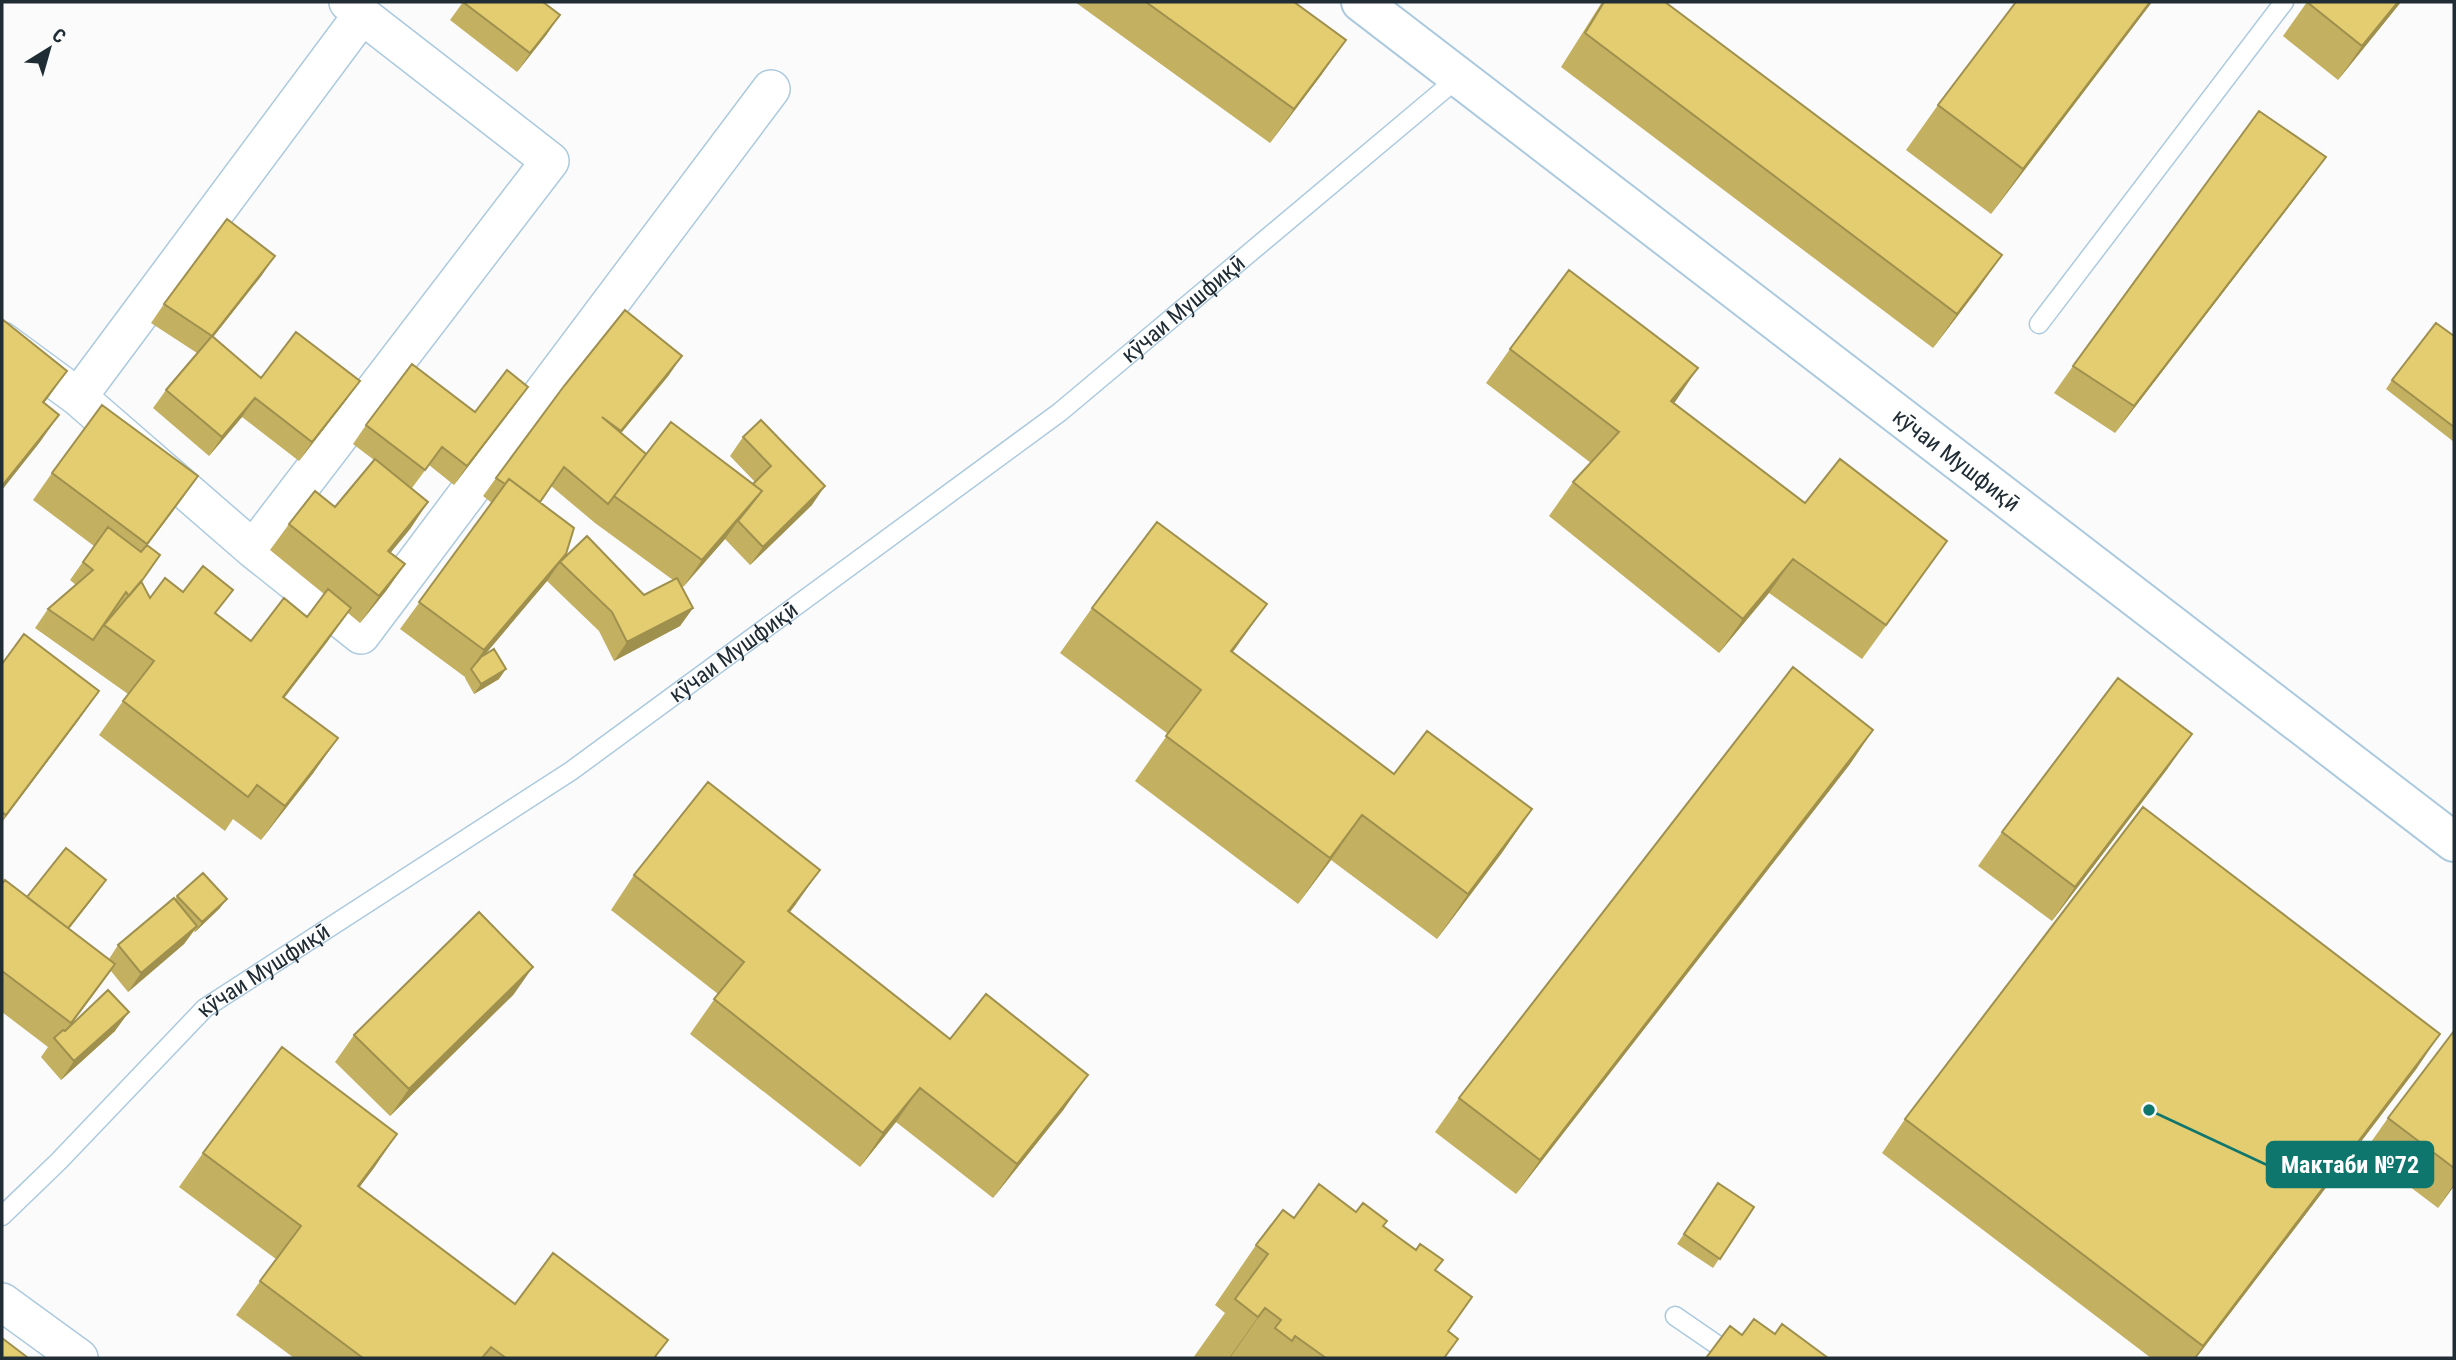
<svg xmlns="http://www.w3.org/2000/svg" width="2456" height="1360" font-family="'Roboto Condensed',sans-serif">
<rect width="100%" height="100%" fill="#fbfbfb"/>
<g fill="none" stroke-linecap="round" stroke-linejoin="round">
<g stroke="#accadf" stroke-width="21">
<g id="service">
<path d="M2039,324L2284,2"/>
<path id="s1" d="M2,1216L59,1161L205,1008L571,771L1060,412L1459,77"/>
<path d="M1675,1316L1736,1358"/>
</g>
</g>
<g stroke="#accadf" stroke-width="40">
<path id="minor" d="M2,341L78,397L253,549L361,635L771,89
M78,397L362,15
M253,549L550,161L362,15L348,2
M2,1302L79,1358"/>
</g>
<g stroke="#accadf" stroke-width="42">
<g id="tertiary">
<path id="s2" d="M1361,2L2454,842"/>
</g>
</g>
<use href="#service" stroke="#fff" stroke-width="18"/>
<use href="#minor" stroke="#fff" stroke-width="37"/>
<use href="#tertiary" stroke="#fff" stroke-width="38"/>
</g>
<path fill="#c3b060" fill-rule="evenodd" d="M463,2L547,34L517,72L450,20Z
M1075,2H1294L1322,74L1270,143Z
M1602,2H1665L1978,289L1933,348L1561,67Z
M2152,2L1991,214L1906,150L1938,105Z
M2307,2H2401L2338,80L2283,36Z
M2307,183L2115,433L2054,393L2073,366Z
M262,275L213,337L261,378L347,399L299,461L242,417L209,456L153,408L166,390L197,353L151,323L164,304Z
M2454,336V442L2386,389L2392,380Z
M1510,349L1673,403L1805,503L1923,575L1862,659L1769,593L1719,653L1549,516L1573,482L1591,463L1486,383Z
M669,375L621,433L646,454L753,484L755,482L730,456L743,437L812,505L750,565L725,539L683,587L682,586L693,608L680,626L614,661L599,631L547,581L484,655L499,679L474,694L465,678V677L400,629L492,503L483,496L496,478ZM551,486L595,523L673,580L644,595L560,562L540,502Z
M515,405L454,485L429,465L412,488L428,502L410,529L390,553L405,564L386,591L360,623L348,613L327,642L284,698L314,772L261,840L233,819L225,831L99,735L128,694L35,628L48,609L76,585L70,580L94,546L33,500L52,473L198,476L147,545L141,582L150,598L183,592L216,614L251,641L307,617L324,594L270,550L289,524L335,507L374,460L353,444L366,425L475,412ZM113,611L114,613L104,625Z
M1092,608L1233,653L1394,774L1532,809L1501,854L1437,939L1331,860L1298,904L1135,781L1168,734L1060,653Z
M2,664L80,718L2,822Z
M1873,730L1850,764L1516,1194L1435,1132L1459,1098Z
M2168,768L2052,921L1978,866L2002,832Z
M634,875L796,904L790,912L950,1039L1064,1109L993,1198L896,1122L860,1167L690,1034L718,994L611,910Z
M2,884L27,897L93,898L69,929L109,959L118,945L175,900L177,896L220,908L195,932L194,931L184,944L128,992L111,971L69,1028L115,1031L61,1080L41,1057L48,1047L2,1012Z
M514,994L390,1116L335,1062L354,1035Z
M2454,1031V1186L2438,1208L2364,1152L2388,1118Z
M2417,1068L2196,1358H2151L1882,1153L1905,1119Z
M397,1134L359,1187L515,1304L655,1358H294L236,1315L276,1259L179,1187L203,1153Z
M1718,1183L1754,1207L1713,1268L1677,1244Z
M1356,1212L1383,1226L1435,1270L1448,1331L1445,1358H1193L1225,1313L1215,1305L1256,1245L1294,1218Z"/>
<path fill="#9f904e" d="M2150,2H2152L1991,214L2023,169Z
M2398,2H2401L2338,80L2362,46Z
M560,15L547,34L517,72L530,53Z
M1346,40L1322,74L1270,143L1294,109Z
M2326,157L2307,183L2115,433L2134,406Z
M2002,255L1978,289L1933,348L1957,314Z
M275,256L262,275L199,355L212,336Z
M682,356L669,375L608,449L621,431Z
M1698,368L1675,402L1647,435L1671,401Z
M67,371L48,398L24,428L43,402Z
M360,381L347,399L299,461L312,442Z
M528,387L515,405L454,485L467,466Z
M255,398L242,417L209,456L222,437Z
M59,415L40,442L2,490V486Z
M198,476L179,503L128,571L147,544Z
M825,486L812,505L750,565L763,547Z
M762,491L738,521L725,539L683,587L702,560Z
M428,502L410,529L370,578L388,551Z
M566,554L547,581L472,670L471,669L484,650Z
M1793,559L1769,593L1719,653L1743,619Z
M405,564L386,591L360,623L379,596Z
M1267,604L1235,649L1200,697L1231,651Z
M351,608L327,642L259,731L283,697Z
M693,608L680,626L614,661L627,642Z
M506,669L499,679L474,694L481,684Z
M99,691L80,718L2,822L6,815Z
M1873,730L1850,764L1516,1194L1540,1160Z
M2192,734L2168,768L2052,921L2075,887Z
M338,738L314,772L261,840L285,806Z
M1532,809L1501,854L1437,939L1468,894Z
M1362,815L1331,860L1298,904L1330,858Z
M820,870L796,904L764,945L788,911Z
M106,880L93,898L47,956L60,937Z
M227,899L220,908L195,932L202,922Z
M197,926L184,944L128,992L141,973Z
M115,964L96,991L57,1042L71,1023Z
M533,967L514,994L390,1116L409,1089Z
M129,1012L115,1031L61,1080L74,1061Z
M2440,1034L2417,1068L2196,1358H2194Z
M1088,1075L1064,1109L993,1198L1017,1164Z
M920,1088L896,1122L860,1167L883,1133Z
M397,1134L374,1168L334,1221L358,1186Z
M2454,1184V1186L2438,1208Z
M1265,1308L1230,1358H1229L1258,1317Z"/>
<path fill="#e3cd70" stroke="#9f904e" stroke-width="2" d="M463,2H543L560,15L530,53Z
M1146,2H1294L1346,40L1294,109Z
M1604,2H1665L2002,255L1957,314L1585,33Z
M2016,2H2150L2023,169L1938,105Z
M2307,2H2398L2362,46Z
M2259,111L2326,157L2134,406L2073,366Z
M227,219L275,256L212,336L164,304Z
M1569,270L1698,368L1671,401L1805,503L1840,459L1947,541L1886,625L1793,559L1743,619L1573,482L1619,432L1510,349Z
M625,310L682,356L621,431L602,417L646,454L608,504L564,467L540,502L509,479L505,484L496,478L564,386Z
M2,319L67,371L43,402L59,415L2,486Z
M2436,323L2454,336V427L2392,380Z
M296,332L360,381L312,442L255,398L222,437L166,390L212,336L261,378Z
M412,364L475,412L507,370L528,387L467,466L442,447L425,470L366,425Z
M102,405L198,476L147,544L52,473Z
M761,420L825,486L763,547L738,521L762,491L753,484L771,466L743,437Z
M671,422L762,491L702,560L614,496Z
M375,459L428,502L388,551L405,564L379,596L289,524L315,491L335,507Z
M509,479L574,528L566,554L484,650L419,602Z
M1157,522L1267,604L1231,651L1394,774L1427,731L1532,809L1468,894L1362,815L1330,858L1166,736L1201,690L1092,608Z
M108,527L141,552L147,545L160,555L141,582L129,596L126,592L93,640L48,609L93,570L83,562Z
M587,536L644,595L677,578L693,608L627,642L612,612L560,562Z
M203,566L233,590L215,613L251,641L284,598L307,617L328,589L351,608L283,697L338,738L285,806L257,785L248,797L123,701L154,661L104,625L141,581L150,598L165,578L183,592Z
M24,634L99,691L6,815L2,812V664Z
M494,649L506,669L481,684L471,669L481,657Z
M1793,667L1873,730L1540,1160L1459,1098Z
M2118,678L2192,734L2075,887L2002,832Z
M708,782L820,870L788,911L950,1039L986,994L1088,1075L1017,1164L920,1088L883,1133L714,999L744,962L634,875Z
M2143,807L2440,1034L2203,1346L1905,1119Z
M66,848L106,880L68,928L27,897Z
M203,873L227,899L202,922L177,896Z
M5,880L115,964L71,1023L2,971V884Z
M174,898L197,926L141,973L118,945Z
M479,912L533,967L409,1089L354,1035Z
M108,990L129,1012L74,1061L54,1038L63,1030L65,1031Z
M2454,1031V1168L2388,1118Z
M282,1047L397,1134L358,1186L515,1304L553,1253L668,1340L654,1358H506L491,1347L482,1358H363L260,1281L301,1226L203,1153Z
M1718,1183L1754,1207L1720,1259L1684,1234Z
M1319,1184L1356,1212L1363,1203L1387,1221L1383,1226L1416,1250L1420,1244L1443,1260L1435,1270L1472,1297L1448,1331L1458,1339L1444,1358H1326L1295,1336L1292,1341L1275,1328L1281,1320L1265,1308L1258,1317L1235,1299L1268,1254L1256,1245L1283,1210L1294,1218Z
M1754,1319L1775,1334L1782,1324L1828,1358H1706L1730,1326L1742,1335Z
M2,1338L27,1357L26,1358H2Z"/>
<g text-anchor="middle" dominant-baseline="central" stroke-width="7" stroke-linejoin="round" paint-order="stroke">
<g font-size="23" fill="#212d35" stroke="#fbfbfb">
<text stroke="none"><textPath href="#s1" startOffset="1494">кӯчаи Мушфиқӣ</textPath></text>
<text stroke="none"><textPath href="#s2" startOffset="751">кӯчаи Мушфиқӣ</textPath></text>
<text stroke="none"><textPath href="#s1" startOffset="928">кӯчаи Мушфиқӣ</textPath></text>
<text stroke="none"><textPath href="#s1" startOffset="360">кӯчаи Мушфиқӣ</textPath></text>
</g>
</g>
<path fill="none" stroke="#0f766e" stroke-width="2.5" d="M2149 1110L2267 1165"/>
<circle fill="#0f766e" stroke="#fbfbfb" stroke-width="2.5" cx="2149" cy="1110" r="7"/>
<rect fill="#0f766e" stroke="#0f766e" stroke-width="2.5" x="2267" y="1142" width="166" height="45" rx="7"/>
<g font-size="24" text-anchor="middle" font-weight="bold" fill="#fff">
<text x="2350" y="1173">Мактаби №72</text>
</g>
<rect width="2456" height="1360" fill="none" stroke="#212d35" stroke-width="7"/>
<g transform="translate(49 49) rotate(37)" stroke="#fbfbfb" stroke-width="5" paint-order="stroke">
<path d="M0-5L12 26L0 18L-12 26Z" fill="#212d35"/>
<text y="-10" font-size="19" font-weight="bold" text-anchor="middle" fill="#212d35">С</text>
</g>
</svg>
